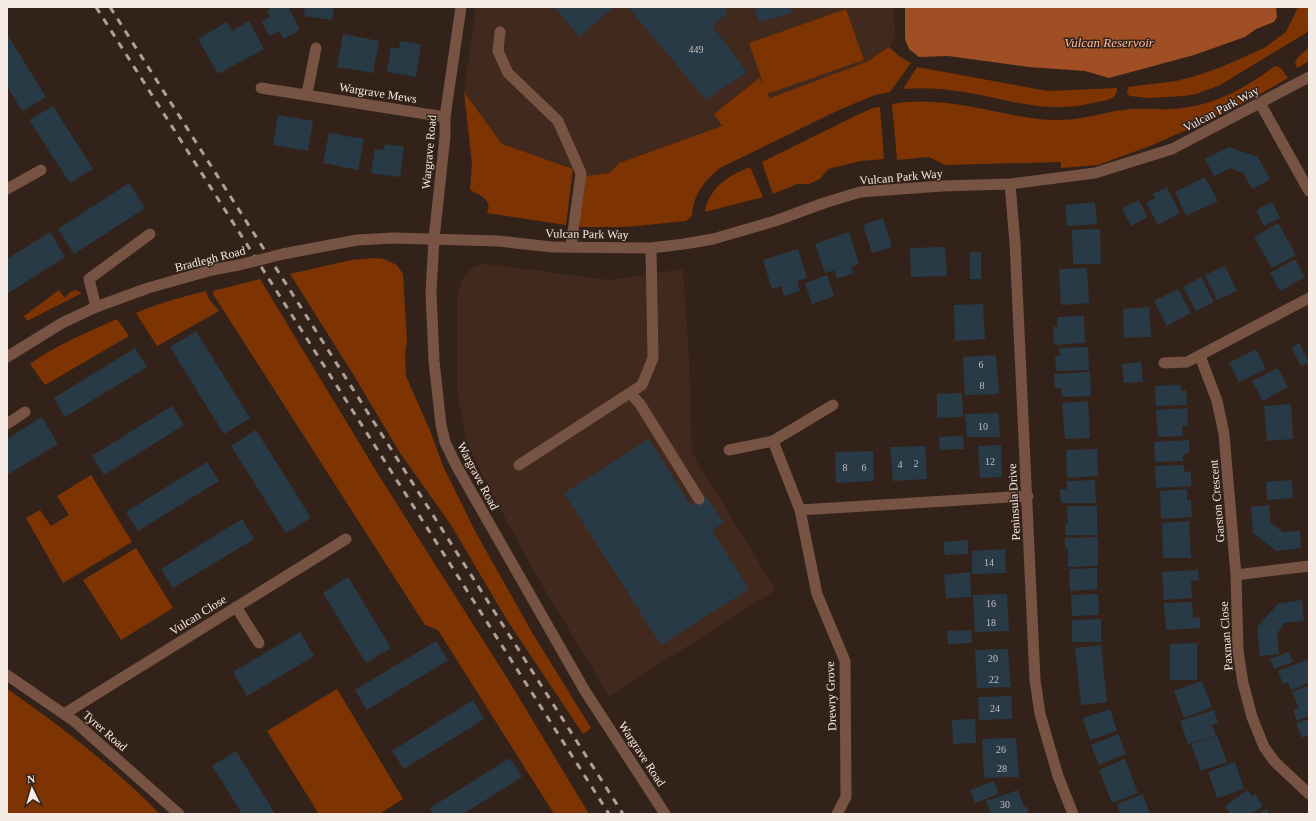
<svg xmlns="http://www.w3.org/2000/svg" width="1316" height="821" font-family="'Times New Roman',serif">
<rect width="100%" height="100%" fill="#332219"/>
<path fill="#41291d" d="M476,7H894L895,37L889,47L866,62L770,98L759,78L714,114L722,126L619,163L610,173L586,176L573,169L502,144L464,92Z
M486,264L610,280L683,269L689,358L692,453L776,590L609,696L536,575L484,479L466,439L457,392V299L461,282L464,277L470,270L476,266Z"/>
<path fill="#7d3402" d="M1298,7H1309V30L1306,33L1220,85L1196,94L1184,96L1149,98L1130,96L1127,94L1128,87L1176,81L1195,76L1219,68L1264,48L1286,32Z
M846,9L864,60L767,94L770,98L866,62L889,47L899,56L911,63L890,92L875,95L839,110L720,168C704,181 693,195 692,216L686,221L626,227H580L579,216L586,176L610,173L619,163L722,126L714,114L759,78L764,86L749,43Z
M1309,48V61L1297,68L1295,63L1298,57Z
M1275,66L1280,67L1288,78L1252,99L1214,118L1150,146L1098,165L1061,168V162L945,165L929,157L897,160L892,104C945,95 988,113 1039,119C1054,121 1072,120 1087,117C1099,115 1111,111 1123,110C1138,107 1155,110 1171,109C1212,107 1242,90 1275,66Z
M917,67L1048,91L1117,88C1117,100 1107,100 1097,102C1085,105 1073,107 1061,107C1028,108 996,97 964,92C943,89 924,87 903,89Z
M464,92L502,144L573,169L566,225L487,213C493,200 480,195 470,190L472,164Z
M880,107L884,159L861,161L828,169L820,179L809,184H797L773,194L762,162L853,117L873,108Z
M750,167L763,197L705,212C705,207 707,202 710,197C719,181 733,174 750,167Z
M374,258L384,259L397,265L403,274L407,340L405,356L406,376L431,433L443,466L475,531L533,634L591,728L583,734L507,620L451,525L400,453L353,374L290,274L351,260Z
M260,279L381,479L509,681L589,814H554L438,630L425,625L213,294V291Z
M59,290L65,298L70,292L76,290L82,293L27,321L24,316Z
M206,291L209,299L219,311L157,346L136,313C159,303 182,297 206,291Z
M117,319L129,336L45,385L30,364C56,345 88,332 117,319Z
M91,475L132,542L63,583L26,518L40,510L51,526L69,515L57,496Z
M136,548L173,608L121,640L83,580Z
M7,689C60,725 116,769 160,814H7Z
M337,689L402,797L403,799L379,814H319L267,731Z"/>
<path fill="#9f4f23" d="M905,7H1276L1277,17L1274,22L1256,29L1245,37L1194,55L1109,78L1085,71L1029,67L948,56L919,57L909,49L905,39Z"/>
<path fill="#293a47" d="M273,7H288L300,30L283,39L279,31L269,36L262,21L270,17L267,10Z
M305,7H334L332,20L304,16Z
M555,7H614L579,37Z
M628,7H725L728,11L713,27L747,72L706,100Z
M754,7H790L792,13L759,22Z
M249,21L264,49L218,74L198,39L227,22L232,31Z
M7,34L46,97L22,111L7,86Z
M343,34L379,41L373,73L337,67Z
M400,41L421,44L416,77L387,72L391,47L399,49Z
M53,106L93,169L70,183L29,120Z
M278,115L313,121L308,151L273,145Z
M329,133L364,139L358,170L323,163Z
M385,144L404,147L400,177L371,173L375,149L384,150Z
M1229,147L1258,157L1270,180L1252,189L1243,173L1230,168L1214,176L1205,159Z
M1205,177L1218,201L1186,216L1175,192Z
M129,183L145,208L74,254L58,229Z
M1167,187L1180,213L1158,225L1146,203L1155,198L1153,194Z
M1139,200L1147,217L1131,226L1122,208Z
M1095,202L1097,224L1067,226L1065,205Z
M1272,202L1280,218L1264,226L1256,210Z
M883,218L892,247L872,253L863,225Z
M1278,223L1296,255L1272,268L1254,237Z
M1100,229L1101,264H1073L1072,230Z
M50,232L65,257L7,294V259Z
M849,232L859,264L851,267L854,273L837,279L834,270L825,273L815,244Z
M945,247L947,276L911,277L910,248Z
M798,249L807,278L797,281L800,291L784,296L781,286L772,289L763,260Z
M970,252H981V279H970Z
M1295,259L1305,277L1280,291L1270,273Z
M1225,266L1237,291L1217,300L1205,275Z
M1087,268L1089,303L1061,305L1059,269Z
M827,275L834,296L812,304L805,283Z
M1201,277L1214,302L1196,311L1183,287Z
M1178,289L1191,313L1167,326L1154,301Z
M983,304L985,339L955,341L954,305Z
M1149,307L1151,337L1124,338L1123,309Z
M1084,316L1085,343L1054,345L1053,327H1057V317Z
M196,331L250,418L224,434L170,347Z
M1299,343L1309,362L1301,366L1291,348Z
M1088,347L1089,370L1056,371L1055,356H1060L1059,348Z
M135,348L147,367L65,417L54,398Z
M1256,349L1266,369L1239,382L1229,363Z
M996,355L999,394L965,395L963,357Z
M1141,362L1143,382L1124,383L1122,364Z
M1278,368L1288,387L1263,401L1252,381Z
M1090,372L1091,396L1062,397L1061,388H1055L1054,374Z
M1181,385V391L1186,390L1187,405L1156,406L1155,386Z
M962,393L963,417L937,418V394Z
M1088,401L1090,438L1065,439L1062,403Z
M1291,404L1293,439L1267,441L1264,406Z
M172,406L184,425L104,475L92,456Z
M1187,408L1188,426H1182L1183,436L1158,437L1156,410Z
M998,413L1000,437H967L965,414Z
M42,417L58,444L7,475V439Z
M256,430L311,518L286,533L231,446Z
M963,436L964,449L940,450L939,437Z
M649,439L691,506L706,496L724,523L712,530L749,589L661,645L564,493Z
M1189,440V453L1183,454V461L1155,462L1154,442Z
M1001,445L1002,477L980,478L978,446Z
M925,446L927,479L893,481L890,447Z
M1097,449L1098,476L1067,478L1066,450Z
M873,451L874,481L836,483L835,452Z
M207,462L219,481L138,531L126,512Z
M1184,465V472L1191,471V486L1156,488L1155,466Z
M1095,480L1096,503H1061L1060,489H1067V481Z
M1292,480L1293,498L1267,500L1266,482Z
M1187,489V500H1191L1192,517L1161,519L1160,491Z
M1269,505L1271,523L1283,532L1300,531L1301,548L1276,551L1253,533L1251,507Z
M1067,506H1097V535H1065V524H1068Z
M242,519L254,539L173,588L161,569Z
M1189,521L1191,558H1163L1162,523Z
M1098,537V566L1068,567V548H1065V538Z
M968,540V554L945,555L943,542Z
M1005,549L1006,573L972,574V551Z
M1097,568V589L1070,591L1069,569Z
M1198,570L1199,580L1191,581L1192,598L1164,600L1162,572Z
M970,572L971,597L946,598L944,575Z
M348,577L391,648L366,663L323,593Z
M1007,594L1009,631L975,632L973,595Z
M1098,594L1099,615L1072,616L1071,595Z
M1302,600L1304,621L1284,623L1277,634L1279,654L1260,656L1257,627L1278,604Z
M1192,602L1193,618L1200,617V628L1166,630L1164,603Z
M1101,619V642H1072V620Z
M971,630L972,643L948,644L947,631Z
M300,632L314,656L247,696L233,672Z
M436,641L448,660L367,710L355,690Z
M1197,643V680H1170V644Z
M1101,645L1107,702L1081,705L1075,648Z
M1008,649L1011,687L977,688L975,650Z
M1289,652L1293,662L1274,669L1270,659Z
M1309,659V683L1291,690L1288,682L1283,684L1278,671Z
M1202,681L1212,707L1184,718L1174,691Z
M1309,685V716L1297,721L1293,710L1299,708L1292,692Z
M1011,696L1012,719L979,720L978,697Z
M473,700L484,719L404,769L392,751Z
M1110,709L1117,731L1090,740L1083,718Z
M1214,710L1218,723L1212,725L1216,735L1188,744L1180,721Z
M975,719L976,743L953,744L952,720Z
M1309,719V740L1307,736L1302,738L1296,723Z
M1118,734L1126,754L1099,765L1091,745Z
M1217,735L1227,762L1201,771L1191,744Z
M1016,738L1019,777L984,778L982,739Z
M236,751L268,802L275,814H242L223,783L212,766Z
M510,758L522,777L463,814H433L430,808Z
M1125,759L1138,793L1112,803L1099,770Z
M1235,762L1244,789L1217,798L1208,772Z
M994,781L999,794L975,803L970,790Z
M1018,790L1024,807L1026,806L1029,814H991L986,801Z
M1248,790L1252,797L1255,794L1263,806L1252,814H1230L1225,806Z
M1143,794L1150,814H1120L1117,804Z
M1267,809L1269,814H1258Z"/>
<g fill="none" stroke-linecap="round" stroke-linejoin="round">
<path stroke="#765342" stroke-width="11" d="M500,32L498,51L508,73L558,121L581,173L571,247
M96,307L89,279L150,234
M630,393L640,404L699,499
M7,424L25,412
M519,465L642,385L653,358L651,248
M236,607L259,643"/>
<path stroke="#765342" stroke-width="11" d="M261,88L445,117
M307,94L316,48
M1260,103L1309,191
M1010,184L1015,243L1035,680L1040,714L1058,776L1073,814
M7,189L41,170
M283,254L357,240L393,238L498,241L552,247L651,248L684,244L713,239L775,221L824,203L860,192L942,186L1010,184L1095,173L1172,149L1309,77
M1200,356L1217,401L1224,434L1236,575L1238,651L1243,683L1252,717L1264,747L1275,762L1309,794
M7,357L62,323L96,307L148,288L212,270L239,265
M1164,363L1187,362L1309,298
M773,441L800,510L817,594L845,661L846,797L837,814
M729,450L773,441L833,405
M800,510L1028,496
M1236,575L1309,566
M7,675L74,721L179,814
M64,714L346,539"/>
<path stroke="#765342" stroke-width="11" d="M461,7L445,117V136L434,239L431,292L434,361L441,425L445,442L457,467L585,691L665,814"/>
<path stroke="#aea099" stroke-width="3" stroke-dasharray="7 7" stroke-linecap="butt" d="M96,7L609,814
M110,7L623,814"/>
<path stroke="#765342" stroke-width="11" d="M239,265L283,254"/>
</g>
<g text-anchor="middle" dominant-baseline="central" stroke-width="3" stroke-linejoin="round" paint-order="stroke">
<g font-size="10" fill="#c4bfbe">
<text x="696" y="49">449</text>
<text x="981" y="364">6</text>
<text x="982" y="385">8</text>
<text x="983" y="426">10</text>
<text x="990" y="461">12</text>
<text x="916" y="463">2</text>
<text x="900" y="464">4</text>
<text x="845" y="467">8</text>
<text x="864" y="467">6</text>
<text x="989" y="562">14</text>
<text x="991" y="603">16</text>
<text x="991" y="622">18</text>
<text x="993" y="658">20</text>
<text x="994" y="679">22</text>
<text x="995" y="708">24</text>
<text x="1001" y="749">26</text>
<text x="1002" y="768">28</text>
<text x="1005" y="804">30</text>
</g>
<g font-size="12" fill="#f7ebe5" stroke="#332219">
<text transform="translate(378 93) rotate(9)">Wargrave Mews</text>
<text transform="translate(1221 109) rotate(-28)">Vulcan Park Way</text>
<text transform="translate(429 152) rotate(-85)">Wargrave Road</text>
<text transform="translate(901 177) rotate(-5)">Vulcan Park Way</text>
<text transform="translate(587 234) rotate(1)">Vulcan Park Way</text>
<text transform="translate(210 259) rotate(-14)">Bradlegh Road</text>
<text transform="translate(478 476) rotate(62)">Wargrave Road</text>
<text transform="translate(1217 501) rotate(-95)">Garston Crescent</text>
<text transform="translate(1014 502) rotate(-93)">Peninsula Drive</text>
<text transform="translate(198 615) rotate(-32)">Vulcan Close</text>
<text transform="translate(1226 636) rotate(-94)">Paxman Close</text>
<text transform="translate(831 696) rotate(-92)">Drewry Grove</text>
<text transform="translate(105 731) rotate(41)">Tyrer Road</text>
<text transform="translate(642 754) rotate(57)">Wargrave Road</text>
</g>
<g font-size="13" font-style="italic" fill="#feba99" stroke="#332219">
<text x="1109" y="42">Vulcan Reservoir</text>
</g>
</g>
<rect width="1316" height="821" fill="none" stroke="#f7ebe5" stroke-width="16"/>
<g transform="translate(32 789) rotate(355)" stroke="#332219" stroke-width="3" paint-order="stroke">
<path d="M0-3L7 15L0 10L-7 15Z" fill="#f7ebe5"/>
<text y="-6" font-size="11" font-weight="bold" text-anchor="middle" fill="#f7ebe5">N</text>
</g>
</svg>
